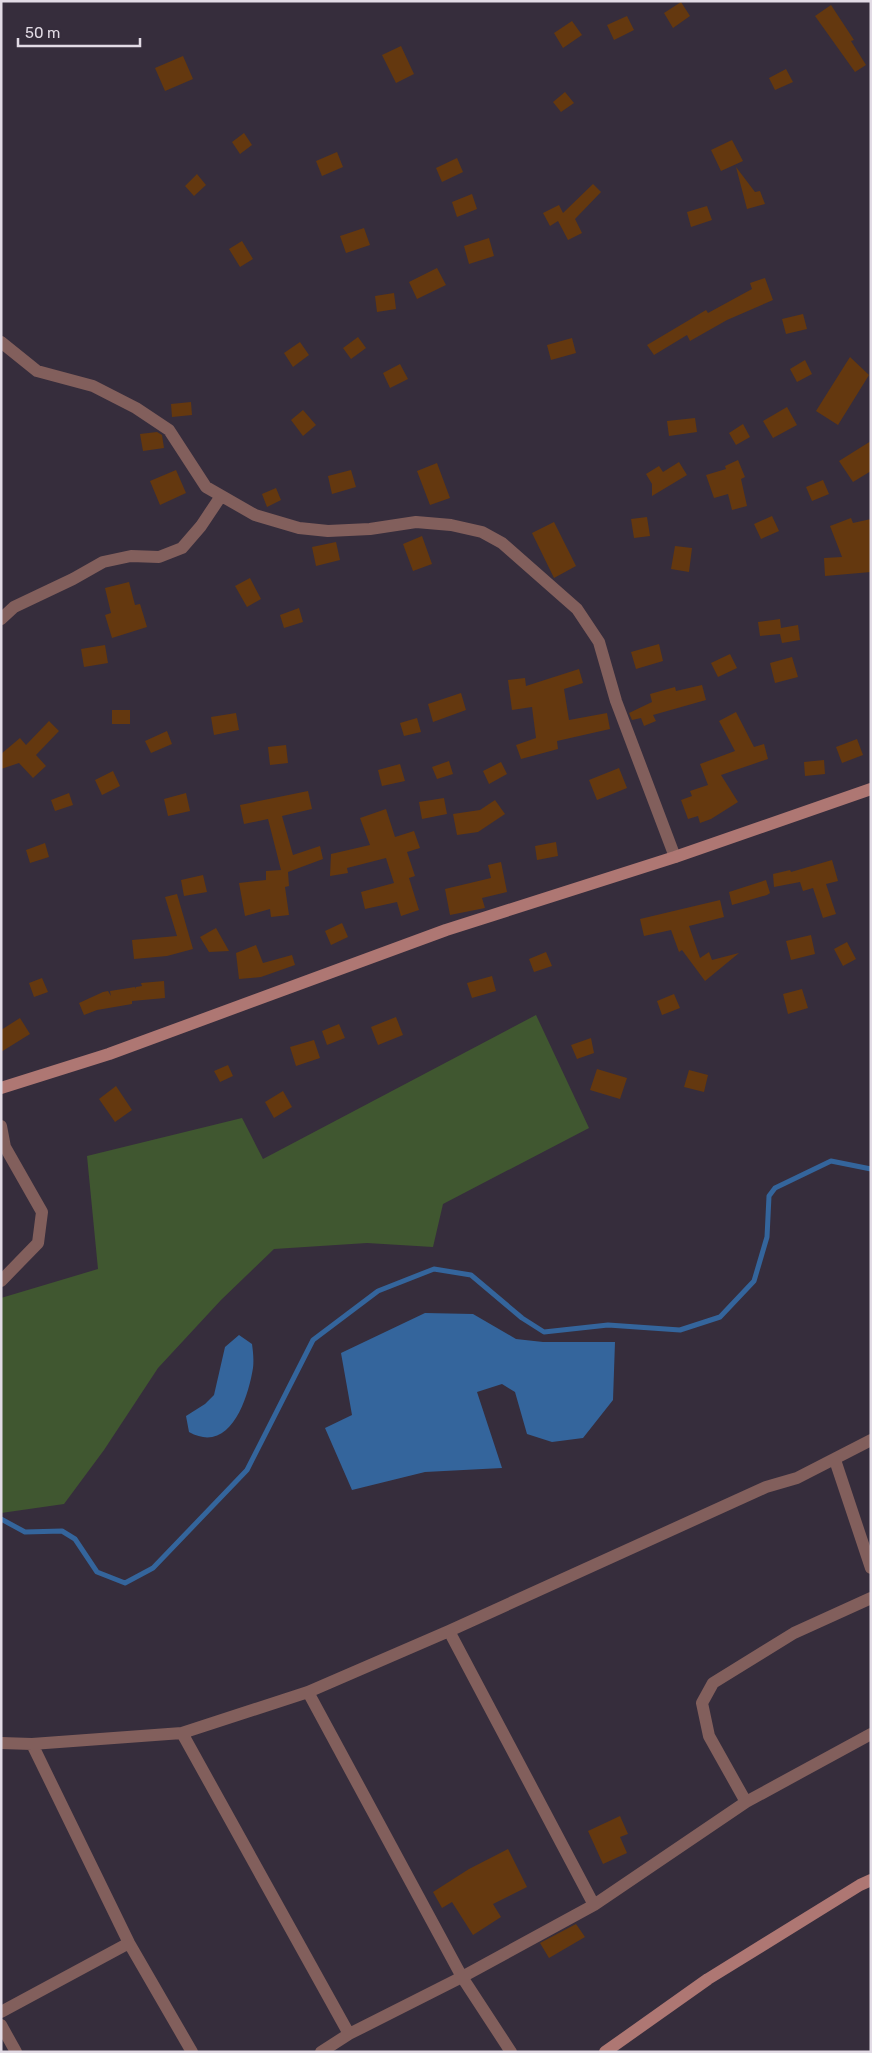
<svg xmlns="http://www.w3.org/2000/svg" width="872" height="2053" font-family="Rubik,sans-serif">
<rect width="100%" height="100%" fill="#362d3c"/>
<path fill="#405730" d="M536,1015L589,1128L443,1204L433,1247L367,1243L274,1249L221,1300L158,1368L104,1450L64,1504L1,1513V1298L98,1269L87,1156L242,1118L263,1159Z"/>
<path fill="#34659c" d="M425,1313L473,1314L516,1339L543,1342H615L613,1400L583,1438L552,1442L527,1434L515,1392L502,1384L477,1392L502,1468L425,1472L352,1490L325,1428L352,1415L341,1353Z
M239,1335L252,1344C253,1351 254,1360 253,1368C248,1399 230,1455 189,1432L186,1416L205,1404L214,1395L225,1347Z"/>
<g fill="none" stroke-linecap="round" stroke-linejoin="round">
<path stroke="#34659c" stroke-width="5" d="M1,1519L25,1532L62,1531L75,1539L97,1572L125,1583L153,1568L247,1470L313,1340L378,1291L434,1269L471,1275L522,1318L544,1332L608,1325L680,1330L720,1317L754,1281L767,1237L769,1196L775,1188L831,1161L871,1169"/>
</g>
<path fill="#64380f" d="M681,2L690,16L673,28L664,13Z
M831,5L854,40L851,41L866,65L855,72L815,16Z
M627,16L634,30L614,40L607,25Z
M572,21L582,35L563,48L554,33Z
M401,46L414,74L396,83L382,55Z
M183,56L193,79L165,91L155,68Z
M786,69L793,82L775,90L769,78Z
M565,92L574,103L561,112L553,102Z
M244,133L252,145L240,154L232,142Z
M732,140L743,161L721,171L711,150Z
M337,152L343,167L322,176L316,161Z
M457,158L463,172L442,182L436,168Z
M736,167L755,192L760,191L765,204L747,209Z
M197,174L206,185L194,196L185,186Z
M593,184L601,192L575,219L582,233L568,240L558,221L550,226L543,213L559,205L563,213Z
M472,194L477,209L457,217L452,202Z
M707,206L712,220L691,227L687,212Z
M364,228L370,245L346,253L340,236Z
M489,238L494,256L469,264L464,246Z
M242,241L253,259L240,267L229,249Z
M437,268L446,285L417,299L409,282Z
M765,278L773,300L727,320L690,341L687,335L654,355L647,345L706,310L708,313L752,289L750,283Z
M394,293L396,309L377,312L375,296Z
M803,314L807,329L786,334L782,319Z
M358,337L366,348L351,359L343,348Z
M572,338L576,353L551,360L547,345Z
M300,342L309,355L293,367L284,353Z
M850,357L869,375L838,425L816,411Z
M805,360L812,374L797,382L790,369Z
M400,364L408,379L390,388L383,373Z
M191,402L192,415L172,417L171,404Z
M787,407L797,425L773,438L763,421Z
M303,410L316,425L303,436L291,420Z
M695,418L697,432L669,436L667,421Z
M743,424L750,437L736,445L729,433Z
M157,432L162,435L164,448L143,451L140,434Z
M871,441V471L853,482L839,461Z
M738,460L745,477L741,479L747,506L732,510L728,494L714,498L706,475L726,469L725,466Z
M679,462L687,475L652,496V484L646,474L659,466L663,472Z
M437,463L450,498L430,505L417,471Z
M176,470L186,493L160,505L150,481Z
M351,470L356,487L332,494L328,476Z
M823,480L829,494L812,501L806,487Z
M276,488L281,500L267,507L262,494Z
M772,516L779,531L761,539L754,524Z
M647,517L650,536L634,538L631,519Z
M851,518L853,523L871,519V572L825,576L824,558L842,557L830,526Z
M554,522L576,566L554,578L532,533Z
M422,536L432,564L413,571L403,544Z
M336,542L340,560L316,566L312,547Z
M675,546L692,548L689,572L671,569Z
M250,578L261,599L247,607L235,586Z
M129,582L135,605L140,604L147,627L112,638L105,615L111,613L105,588Z
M299,608L303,622L284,628L280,615Z
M780,619L781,628L798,625L800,640L782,643L780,634L760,636L758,622Z
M659,644L663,661L636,669L631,652Z
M105,645L108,663L84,667L81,649Z
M730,654L737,668L718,677L711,663Z
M792,657L798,677L775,683L770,663Z
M579,669L583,683L564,689L569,720L607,713L610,729L557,741L558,749L521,759L516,745L536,738L532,707L512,710L508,680L525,678L526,686Z
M702,685L706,700L653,715L656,721L644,726L641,718L632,720L629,713L652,702L650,694L675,687L676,691Z
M461,693L466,710L433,722L428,704Z
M112,710H130V724H112Z
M736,712L754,747L764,744L768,759L721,775L738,802L711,819L700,823L698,816L688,819L681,800L692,796L690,791L708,785L700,764L735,751L719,721Z
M236,713L239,730L214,735L211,717Z
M417,718L421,732L404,736L400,723Z
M49,721L59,731L36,755L46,766L33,778L19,763L1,769V754L20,738L26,745Z
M167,731L172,744L151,753L145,741Z
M857,739L863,755L842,763L836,747Z
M286,745L288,763L270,765L268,747Z
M824,760L825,774L805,776L804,762Z
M449,761L453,774L437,779L432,767Z
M501,762L507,774L489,784L483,771Z
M400,764L405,781L382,786L378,770Z
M619,768L627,788L597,800L589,780Z
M113,771L120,786L102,795L95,780Z
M308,791L312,809L282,816L293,855L320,846L323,859L288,872L289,886L285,887L289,915L271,917L270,909L245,916L239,883L266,880V871L281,870L268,819L244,824L240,805Z
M69,793L73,805L55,811L51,800Z
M186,793L190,811L168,816L164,799Z
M444,798L447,814L422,819L419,802Z
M495,800L505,814L478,832L457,835L453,814L480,810Z
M386,809L395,837L414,831L420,848L407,852L415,876L409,878L419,910L401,916L397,902L365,909L361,892L394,883L386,858L347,868L348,873L330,876L331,854L370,845L360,818Z
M556,842L558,856L537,860L535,846Z
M45,843L49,857L30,863L26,850Z
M832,860L838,881L826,884L836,914L823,918L813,888L803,891L800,882L774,887L773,874L790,870L791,872Z
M501,862L507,892L482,898L485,908L450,915L445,889L491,878L488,865Z
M203,875L207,892L184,896L181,880Z
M766,880L770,893L767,895L732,905L729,892Z
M177,894L193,949L167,956L134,959L132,940L177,936L165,897Z
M720,900L724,917L689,926L700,958L709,952L712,960L739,953L705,981L682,950L679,952L671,930L644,936L640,919Z
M342,923L348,937L331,945L325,931Z
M216,928L229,951L209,952L200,937Z
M811,935L815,954L791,960L786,941Z
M847,942L856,959L843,966L834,949Z
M256,945L263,963L292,955L295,965L261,977L239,979L236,953Z
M546,952L552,966L534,972L529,959Z
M492,976L496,991L472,998L467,983Z
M42,978L48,992L34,997L29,983Z
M164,981L165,998L132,1001V1004L97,1010L84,1015L79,1003L103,992L108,991L111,996L110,991L135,987L136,989V987L142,986L141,983Z
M802,989L808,1008L788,1014L783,994Z
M674,994L680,1008L662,1015L657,1001Z
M396,1017L403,1035L378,1045L371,1027Z
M20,1018L30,1034L1,1052V1030Z
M339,1024L345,1038L327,1045L322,1031Z
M591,1038L594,1053L577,1059L571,1045Z
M314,1040L320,1058L296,1066L290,1047Z
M228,1065L233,1076L220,1082L214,1071Z
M597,1069L627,1078L620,1099L590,1090Z
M689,1070L708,1075L704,1092L684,1087Z
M116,1086L132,1110L115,1122L99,1099Z
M283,1091L292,1107L274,1118L265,1102Z
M620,1816L628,1834L620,1837L627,1853L603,1864L588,1831Z
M508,1849L527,1887L493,1904L501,1917L473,1935L452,1902L442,1908L433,1892L469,1869Z
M576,1924L585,1937L549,1958L540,1943Z"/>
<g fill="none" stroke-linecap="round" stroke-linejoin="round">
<path stroke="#825f5c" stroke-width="12" d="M1,342L37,371L93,386L136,408L169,430L206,487L255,515L299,528L328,531L370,529L416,522L451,525L482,532L502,543L577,609L599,642L616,701L675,857
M1,619L14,607L73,579L103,562L131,556L159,557L182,548L201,526L221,496
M1,1126L5,1147L42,1212L38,1243L1,1281
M835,1460L871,1568
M449,1631L594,1905
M308,1692L462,1977L511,2052
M182,1733L349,2034
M1,1743L32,1744L182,1733L308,1692L449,1631L766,1487L797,1478L871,1440
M32,1744L129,1943L192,2052
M746,1802L709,1736L702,1703L713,1683L794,1633L871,1598
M1,2012L129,1943
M1,2025L16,2052
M321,2052L349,2034L462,1977L594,1905L746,1802L871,1734"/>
<path stroke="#ae7773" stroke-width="12" d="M1,1088L109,1054L446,930L675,857L871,789
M605,2052L708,1979L860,1885L871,1880"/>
</g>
<rect width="872" height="2053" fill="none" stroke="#e2dbe5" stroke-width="5"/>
<path d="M18 38v8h122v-8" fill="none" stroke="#e2dbe5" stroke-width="2.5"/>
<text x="25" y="38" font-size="15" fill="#e2dbe5" stroke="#362d3c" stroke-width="4" paint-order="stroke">50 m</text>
</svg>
